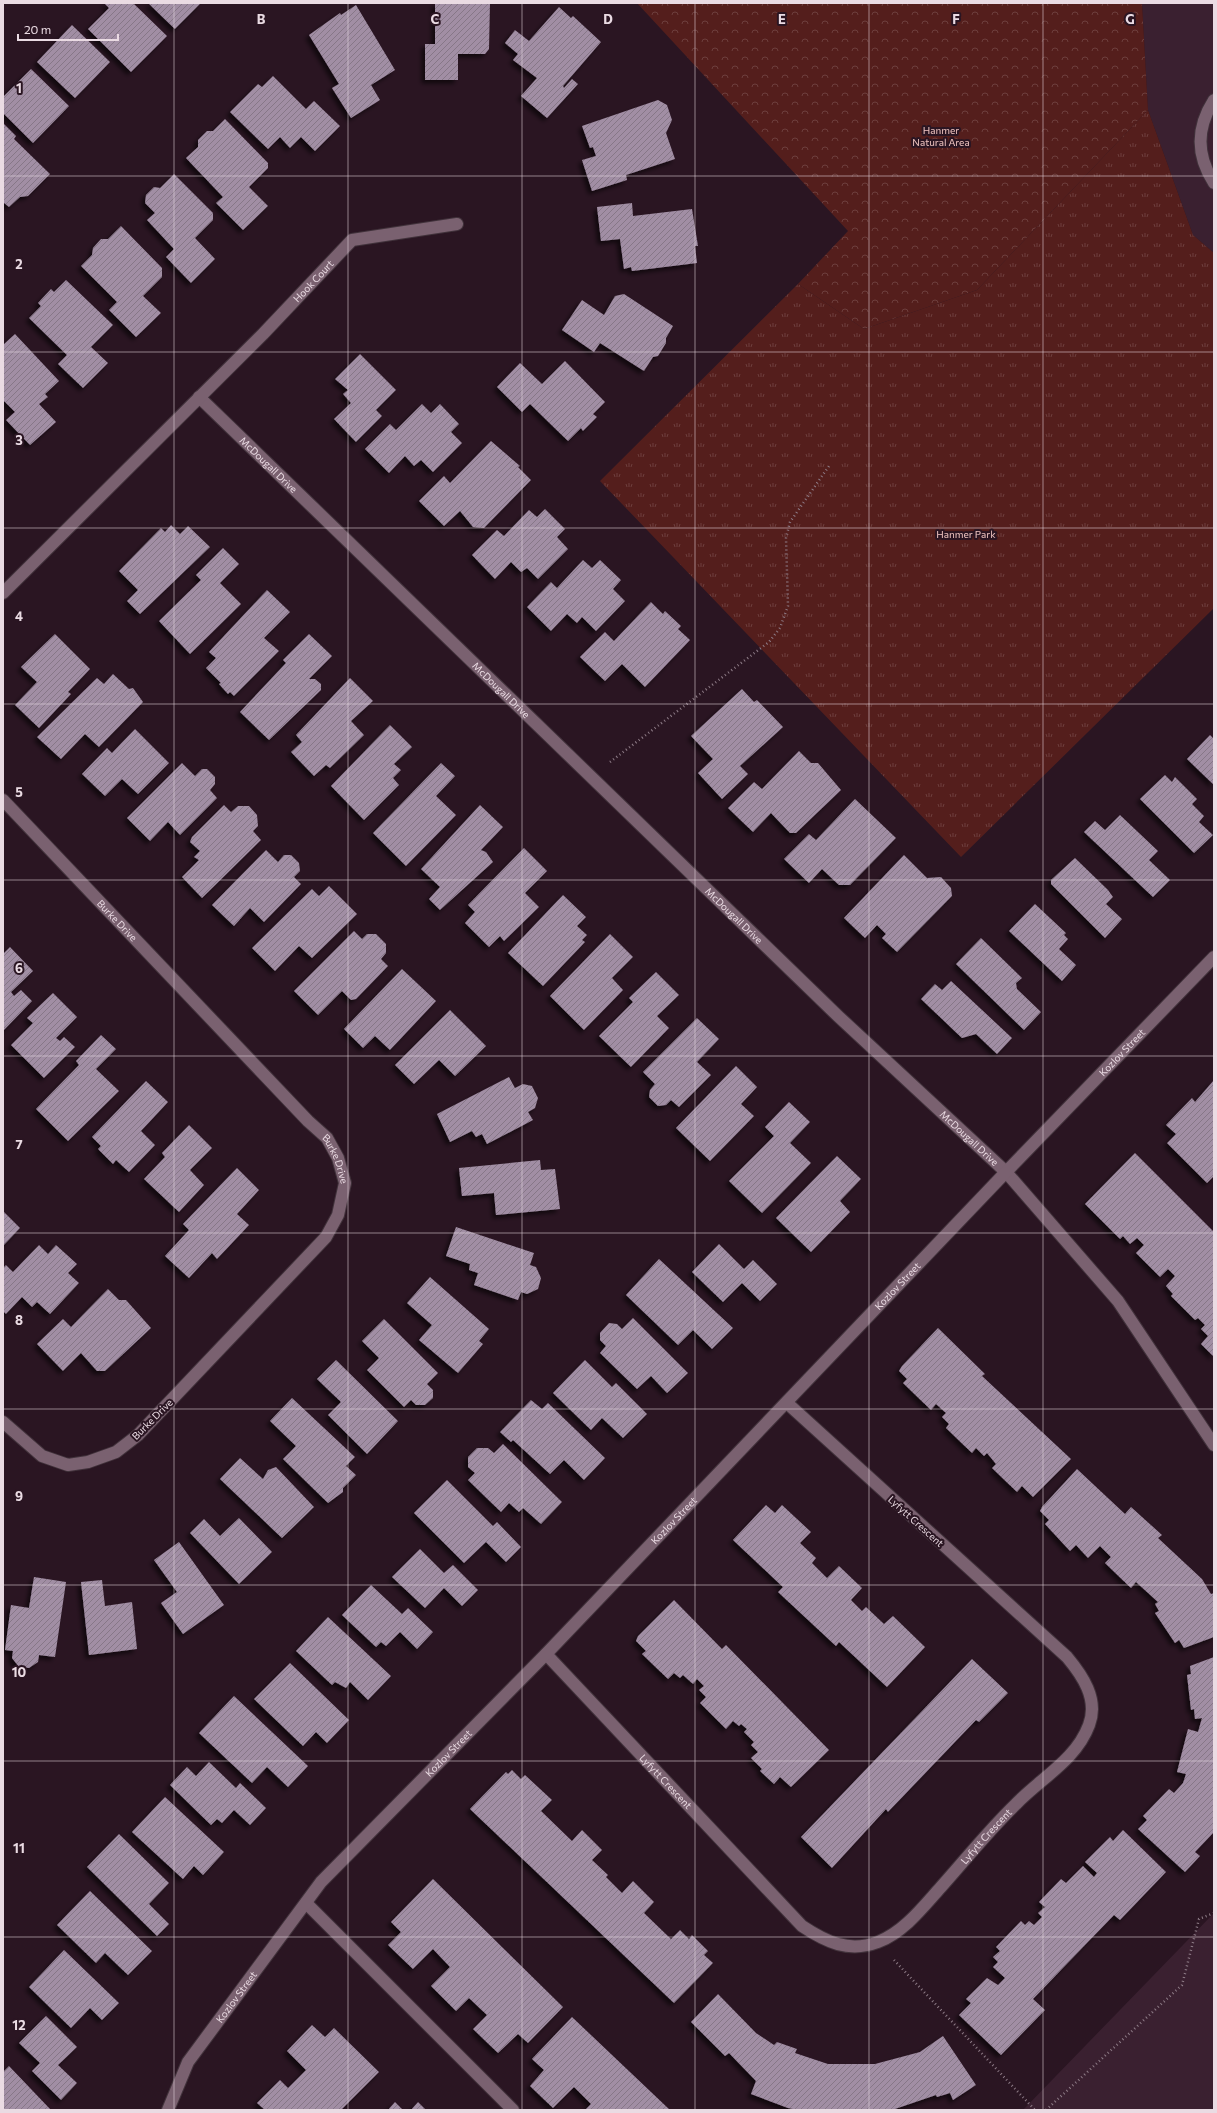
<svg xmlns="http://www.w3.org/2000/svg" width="1217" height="2113" font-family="Commissioner,sans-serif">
<defs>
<pattern id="forest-crowns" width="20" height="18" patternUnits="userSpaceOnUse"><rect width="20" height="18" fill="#541e1c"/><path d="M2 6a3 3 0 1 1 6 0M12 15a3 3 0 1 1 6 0" fill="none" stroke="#6d3e3d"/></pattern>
<pattern id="park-tufts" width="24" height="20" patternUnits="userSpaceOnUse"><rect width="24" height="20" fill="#541e1c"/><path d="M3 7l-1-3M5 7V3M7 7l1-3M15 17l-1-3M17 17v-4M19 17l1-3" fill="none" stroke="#6d3e3d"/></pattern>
<pattern id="building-hatch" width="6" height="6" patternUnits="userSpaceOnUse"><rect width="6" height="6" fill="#a18ea4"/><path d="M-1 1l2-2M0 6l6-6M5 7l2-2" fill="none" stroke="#867787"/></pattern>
<filter id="shadow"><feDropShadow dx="-3.5" dy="3.5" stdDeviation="2" flood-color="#0009"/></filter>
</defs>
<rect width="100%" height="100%" fill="#2a1522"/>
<path fill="#3a2030" d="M1142,3H1214V253L1193,235L1148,110Z
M1214,1913V2110H1023Z"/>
<path fill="url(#forest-crowns)" d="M637,3H1142L1148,110L977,290L864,329L798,284L848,231Z"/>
<path fill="url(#park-tufts)" d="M1148,110L1193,235L1214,253V608L961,857L600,481L798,284L864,329L977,290Z"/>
<path fill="url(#building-hatch)" filter="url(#shadow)" d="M104,3H133L167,36L131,72L88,29L109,8Z
M148,3H201L175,29Z
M435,3H490L489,49L485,54H458V80H425V44H435Z
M356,5L395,70L371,85L380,100L351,118L332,88L339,84L309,35L340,13L341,15Z
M559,7L571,18L573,16L601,42L563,86L564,88L572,79L578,84L547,118L521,96L537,78L513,60L518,54L505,43L515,30L529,41Z
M72,25L110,62L75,98L37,62Z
M31,69L69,106L33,143L3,113V97Z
M273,76L306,109L314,101L340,126L315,151L301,137L290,148L280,137L268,149L230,112L258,84L262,87Z
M658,100L667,105L672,120L666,133L675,159L626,175L627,180L592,191L582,160L596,156L593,147L590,148L582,126Z
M225,119L268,163V168L249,187L268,206L243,230L216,203L223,197L186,158L198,147V140L207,131H213Z
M3,123L16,136L14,139L50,174L28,196L20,197L9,207L3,202Z
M174,174L213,213V220L195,238L215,259L191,283L166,257L174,249L147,220L155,213L145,203L146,195L154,187L160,188Z
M632,203L633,216L692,209L698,246H695L697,263L632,271L631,267L624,269L620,239L601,241L597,207Z
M121,226L162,268V277L143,296L161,313L136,337L109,310L117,302L81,266L92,255L93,248L101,239H108Z
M66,280L113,325L91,347L108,363L83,388L58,364L67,355L29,318L41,306L38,303L51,289L54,292Z
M624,294L673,326L666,338V343L658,356L653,357L644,371L600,343L594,352L562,330L582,300L604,315L615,296Z
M15,334L59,381L45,394L48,397L39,404L56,422L30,445L6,420L15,412L3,400V345Z
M360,354L396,390L376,410L382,416L356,442L334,419L351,403L343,394L348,390L335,379Z
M565,361L605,402L593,414L597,417L583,431L581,428L568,441L530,404L522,412L497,387L520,363L542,384Z
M422,404L431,413L440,404L459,424L451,432L462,443L433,472L421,460L414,466L405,456L389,473L365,449L390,424L396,430Z
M491,441L520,466L518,467L531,480L484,528L473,527L460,511L444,526L419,501L444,476L450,483Z
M545,509L565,529L557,537L568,549L538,579L527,568L521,572L511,562L495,579L472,555L497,530L504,536L529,510L537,517Z
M171,525L180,534L188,526L210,547L140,614L127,601L138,590L119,571L161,528L165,532Z
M223,548L239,564L220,583L241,604L190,654L159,621L201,580L196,575Z
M583,560L592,568L600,560L621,580L613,589L625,601L596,631L582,617L577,623L567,614L551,631L527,607L551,582L557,588Z
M267,590L290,612L264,638L279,651L234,696L230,692L228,694L219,684L221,683L206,668L216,658L209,652Z
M651,602L663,614L665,611L681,626L678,629L690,640L645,687L622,664L605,681L580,657L605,632L614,641Z
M55,634L90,669L68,692L71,694L39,728L15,705L37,682L21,667Z
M309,634L332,656L309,679H315L321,684V690L269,740L240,712L286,663L283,660Z
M113,674L129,689L133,688L143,702L99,747L85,734L61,759L37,737L97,678L104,684Z
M350,678L373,701L351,721L364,735L330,768L326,765L314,776L291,752L302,742L296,735Z
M742,689L754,702L757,700L783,727L740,766L748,774L722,799L698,773L713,759L691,736Z
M390,725L412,747L394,764L401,770L393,778L399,785L364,820L331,786Z
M135,729L169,763L138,794L122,779L105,796L82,774L107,748L112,753Z
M1210,735L1214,739V785L1187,759Z
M799,751L811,763H818L841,790L796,833H790L771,813L753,832L728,808L754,782L762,789Z
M182,763L195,776L202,769H207L215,777V784L210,790L217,798L180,835L168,822L150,841L127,818Z
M441,763L455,776L436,796L456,815L406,866L373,833Z
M1165,775L1172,782L1175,777L1197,799L1192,804L1204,816L1199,822L1213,835L1194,853L1140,799Z
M855,799L896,838L850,885H839L822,869L809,883L784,859L809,834L816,840Z
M224,805L231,812L238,806H249L257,815L258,826L253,831L261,840L202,898L182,877L199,860L194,857L200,851L190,842L192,837Z
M480,805L503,827L481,850L486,852L493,862L440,910L429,899L440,887L421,869Z
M1120,815L1158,851L1149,860L1170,880L1153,897L1084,832L1095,821L1105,830Z
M524,848L547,871L525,893L539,907L504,941L500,936L489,947L465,923L475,912L468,905Z
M266,850L278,862L284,855H291L299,863L300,871L294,877L301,884L264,922L250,908L234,926L212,905Z
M904,855L927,878L941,877L951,888L952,896L897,952L882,938L886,934L877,925L865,938L844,918Z
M1075,858L1108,890L1113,897L1106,904L1122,919L1105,938L1051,884V880Z
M329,886L357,914L312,958L299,946L275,971L252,948L312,889L319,896Z
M563,895L586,917L577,926L587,935L582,940L585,942L543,986L508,953Z
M1035,904L1066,933L1064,935L1068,939L1059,949L1076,965L1062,981L1009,931Z
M354,931L362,939L367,934H376L386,944V953L381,959L388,966L356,999L351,1000L342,991L318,1015L294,991Z
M610,934L633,957L612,978L623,990L584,1030L550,996Z
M981,938L1022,978L1016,983L1017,989L1041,1012L1024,1030L956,964Z
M10,947L33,971L11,992L14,996L21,990L32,1001L3,1031V954Z
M402,969L436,1001L390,1050L375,1036L363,1048L344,1029Z
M656,972L679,995L657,1016L669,1028L631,1067L599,1036L633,1002L629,998Z
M951,981L1012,1038L997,1054L976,1034L962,1038L921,999L935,984L942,990Z
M53,993L77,1017L56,1038L60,1041L64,1037L75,1047L44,1078L11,1045L33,1023L27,1018Z
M450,1010L486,1046L455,1076L439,1060L414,1084L395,1065Z
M697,1018L719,1039L697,1062L711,1075L679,1107L671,1100L666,1105L658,1106L649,1097L650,1090L655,1084L643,1072Z
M101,1035L116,1049L96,1069L119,1091L68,1141L36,1109L79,1065L76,1061Z
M736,1066L757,1087L741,1104L754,1116L710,1161L676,1128Z
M509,1077L515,1088L523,1084L532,1086L538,1098L535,1108L528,1112L533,1120L487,1144L482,1134L476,1137L472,1131L450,1142L437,1114Z
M1214,1080V1176L1207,1183L1167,1143L1176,1134L1166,1125L1192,1098L1195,1102Z
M146,1081L168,1102L141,1131L155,1145L129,1172L116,1160L113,1164L98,1149L101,1146L92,1137Z
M789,1102L810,1122L790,1143L811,1163L762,1213L729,1181L774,1136L765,1127Z
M189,1125L212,1148L190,1170L204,1185L179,1212L144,1179L165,1157L162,1153Z
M1135,1153L1214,1232V1357L1201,1344L1208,1336L1201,1329L1205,1325L1198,1318L1195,1320L1171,1296L1173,1294L1166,1286L1175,1276L1168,1269L1160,1277L1136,1253L1144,1245L1137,1238L1130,1244L1123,1236L1120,1239L1085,1204Z
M837,1156L861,1179L840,1201L850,1212L811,1252L776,1218Z
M540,1160L541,1170L555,1169L560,1209L496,1215L494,1193L462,1196L459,1168Z
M237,1168L259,1190L237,1214L249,1225L217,1259L212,1253L189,1278L165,1256L189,1230L183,1224Z
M3,1211L20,1228L3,1246Z
M456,1227L534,1253L530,1265L536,1267L541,1278L538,1289L527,1294L521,1292L518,1300L474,1285L478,1273L469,1270L470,1264L446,1256Z
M719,1244L744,1269L753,1260L777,1284L760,1301L742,1283L723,1302L692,1272Z
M39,1245L48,1254L56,1245L77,1264L68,1273L79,1283L50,1314L37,1302L32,1307L22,1297L6,1314L3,1311V1268L6,1265L13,1272Z
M659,1259L733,1328L712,1349L693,1330L678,1345L626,1295Z
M430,1277L489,1329L479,1341L483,1344L458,1373L419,1340L432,1325L407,1303Z
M108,1289L119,1300H126L151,1328L105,1371H97L81,1353L63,1371L37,1344L63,1319L71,1327Z
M633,1318L688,1373L667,1393L651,1376L637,1389L600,1353L606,1346L600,1340V1333L609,1323L617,1324L622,1329Z
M384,1319L438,1373L427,1384L433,1390V1398L425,1405H416L411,1400L404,1407L367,1370L379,1358L362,1341Z
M938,1328L985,1374L982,1376L1071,1459L1033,1497L1022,1486L1017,1492L992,1468L996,1464L987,1453L984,1456L976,1448L972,1453L946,1428L949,1424L942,1417L946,1413L936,1404L931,1410L903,1383L907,1379L899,1371L902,1366Z
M336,1360L398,1421L367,1454L328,1415L341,1402L317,1379Z
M585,1360L612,1387L616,1383L647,1414L623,1438L602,1418L591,1430L553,1393Z
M292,1398L355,1457L346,1466L356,1475L343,1488V1492L328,1503L283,1459L296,1446L270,1421Z
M531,1400L542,1409L548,1403L605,1458L584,1480L564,1460L550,1474L513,1440L511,1442L500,1432Z
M503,1444L562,1502L541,1524L523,1508L519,1512L509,1503L501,1512L468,1480L475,1473L468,1467V1457L477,1448H488L494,1453Z
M240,1458L263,1479L268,1470L276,1467L314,1507L282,1538L220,1479Z
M1077,1469L1125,1514L1131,1507L1162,1535L1158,1538L1202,1579L1211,1594L1214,1593V1637L1184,1648L1179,1640L1175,1643L1155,1613L1159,1611L1155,1604L1158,1602L1136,1582L1131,1588L1105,1563L1111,1557L1100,1546L1088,1558L1076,1545L1070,1551L1045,1524L1049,1520L1040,1511L1042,1507Z
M447,1480L493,1526L497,1522L521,1547L506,1562L486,1542L464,1563L414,1513Z
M766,1505L775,1513L782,1505L811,1532L800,1543L816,1558L812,1563L827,1578L839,1566L862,1588L851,1600L862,1611L866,1607L884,1624L893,1616L925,1647L887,1687L839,1642L836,1646L778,1592L783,1587L733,1540Z
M239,1518L272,1552L239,1584L190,1533L204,1519L220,1536Z
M179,1542L224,1605L183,1634L161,1603L177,1592L154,1560Z
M420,1549L444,1573L453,1565L478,1590L462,1606L444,1588L425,1608L392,1577Z
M34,1577L66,1582L55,1657L39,1655L38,1662L29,1668L19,1667L12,1658L13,1651L5,1650L11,1605L29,1608Z
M102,1580L105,1606L132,1602L137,1649L89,1655L81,1582Z
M371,1585L402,1614L408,1608L433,1632L417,1649L400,1632L386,1646L381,1642L376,1647L342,1615Z
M674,1600L722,1649L726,1645L829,1750L791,1787L780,1777L774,1784L760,1771L762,1769L751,1758L758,1752L751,1745L754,1742L744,1732L747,1729L741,1724L739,1726L733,1721L726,1729L700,1703L706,1697L699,1690L704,1686L697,1679L693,1684L683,1675L680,1678L674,1673L668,1679L642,1654L646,1651L636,1641L638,1636Z
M328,1617L391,1676L368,1700L350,1682L346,1688L335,1682L332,1685L296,1651Z
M1214,1657V1832L1195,1852L1200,1856L1185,1872L1138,1829L1147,1820L1143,1816L1169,1789L1174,1793L1183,1783L1186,1774L1177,1772L1188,1729L1198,1732L1202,1718L1195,1719L1194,1709L1191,1710L1187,1675L1191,1674L1190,1666Z
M972,1659L1008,1693L979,1722L976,1720L888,1812L886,1809L832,1868L801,1837Z
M290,1663L349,1720L327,1743L316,1732L303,1746L254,1699Z
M234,1696L308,1766L288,1787L267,1767L252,1783L199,1733Z
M209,1762L236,1788L240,1783L266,1808L250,1825L234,1810L222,1823L217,1819L211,1825L170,1785L187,1767L196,1776Z
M512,1770L521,1779L525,1775L552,1800L541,1811L572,1841L582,1830L602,1850L592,1860L608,1875L606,1877L622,1893L633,1881L654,1902L644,1913L671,1939L680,1930L689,1939L692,1935L708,1951L704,1955L713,1963L674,2003L470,1809L506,1772L508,1774Z
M165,1797L224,1852L203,1875L194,1866L183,1879L132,1832Z
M1123,1830L1166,1872L1120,1920L1114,1915L1033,1999L1045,2010L1001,2055L959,2015L971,2003L966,1999L987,1978L998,1985L1005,1978L993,1967L998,1962L993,1957L1000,1951L996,1947L1021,1921L1025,1925L1029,1921L1034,1925L1042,1917L1038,1913L1045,1907L1039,1902L1061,1879L1066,1883L1083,1866L1094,1877L1097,1873L1085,1862L1110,1837L1113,1841Z
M119,1834L169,1883L149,1904L169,1924L157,1936L87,1867Z
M433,1879L563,2007L528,2043L518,2034L498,2053L473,2029L487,2015L469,1998L456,2011L431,1986L450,1967L433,1949L413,1969L388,1945L401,1932L391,1922Z
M90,1891L152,1951L128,1975L105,1953L96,1963L57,1925Z
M64,1950L119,2003L102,2020L90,2008L71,2028L29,1987Z
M718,1994L756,2033L774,2045L777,2042L797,2049L795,2053L828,2064H875L920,2052L943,2036L976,2085L953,2100L950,2093L937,2097L936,2095L892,2110H798L788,2108L751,2094L756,2081L729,2053L725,2056L691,2022Z
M46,2016L77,2047L58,2065L77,2083L61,2100L32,2071L40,2063L19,2043Z
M572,2017L670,2110H585L591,2104L574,2087L553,2108L530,2086L544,2070L532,2059Z
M312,2025L325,2037L334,2028L379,2072L341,2110H265L257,2103L280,2080L288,2088L306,2070L287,2051Z
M9,2066L51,2110H3V2072Z
M395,2102L403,2110H388Z
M418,2102L426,2110H411Z"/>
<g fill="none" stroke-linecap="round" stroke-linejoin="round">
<g stroke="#41323b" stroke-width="14">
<g id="minor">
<path d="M1214,100C1196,128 1196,155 1214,183"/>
<path id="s1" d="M199,397L839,1017L1006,1172L1118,1301L1214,1445"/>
<path id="s2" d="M3,593L263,334L352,240L457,224"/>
<path id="s3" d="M3,800L308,1121L327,1138L338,1158L345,1183L338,1215L326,1237L138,1435L116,1452L88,1462L68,1465L42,1456L3,1422"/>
<path id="s4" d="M546,1654L802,1926C826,1942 849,1953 878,1942C904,1932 923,1907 941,1887C966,1859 989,1830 1016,1804C1041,1778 1076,1760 1089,1725C1099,1699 1082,1675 1067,1657L787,1403"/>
<path d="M306,1903L513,2110"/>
<path id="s5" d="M168,2110L188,2062L321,1882L546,1654L1006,1172L1214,957"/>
</g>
</g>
<path stroke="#8e7c87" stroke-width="2.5" stroke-dasharray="1 3" stroke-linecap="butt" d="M610,762L769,642L780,628L788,606L786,538L790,522L829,466
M894,1960L1035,2110
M1046,2110L1182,1985L1199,1919L1214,1913"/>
<use href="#minor" stroke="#7a6170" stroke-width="12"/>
</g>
<path fill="none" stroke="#eadbe3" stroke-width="1" stroke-opacity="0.55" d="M174,3V2110M348,3V2110M522,3V2110M695,3V2110M869,3V2110M1043,3V2110M3,176H1214M3,352H1214M3,528H1214M3,704H1214M3,880H1214M3,1056H1214M3,1233H1214M3,1409H1214M3,1585H1214M3,1761H1214M3,1937H1214"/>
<g text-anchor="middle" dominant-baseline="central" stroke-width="4" stroke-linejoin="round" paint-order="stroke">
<g font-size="10" fill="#f0c4c0" stroke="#2a1522">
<text x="941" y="130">Hanmer<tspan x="941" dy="12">Natural Area</tspan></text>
<text x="966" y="534">Hanmer Park</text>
</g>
<g font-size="10" fill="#eadbe3" stroke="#2a1522">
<text stroke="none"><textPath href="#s2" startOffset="440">Hook Court</textPath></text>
<text stroke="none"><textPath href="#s1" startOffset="97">McDougall Drive</textPath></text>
<text stroke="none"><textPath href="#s1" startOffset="421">McDougall Drive</textPath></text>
<text stroke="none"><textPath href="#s1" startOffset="745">McDougall Drive</textPath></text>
<text stroke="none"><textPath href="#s3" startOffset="166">Burke Drive</textPath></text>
<text stroke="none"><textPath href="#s5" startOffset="1429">Kozlov Street</textPath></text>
<text stroke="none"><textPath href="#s1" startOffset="1069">McDougall Drive</textPath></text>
<text stroke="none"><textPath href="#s3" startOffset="491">Burke Drive</textPath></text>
<text stroke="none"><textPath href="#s5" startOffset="1105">Kozlov Street</textPath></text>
<text transform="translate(152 1419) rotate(-45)">Burke Drive</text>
<text stroke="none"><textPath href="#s5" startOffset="781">Kozlov Street</textPath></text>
<text transform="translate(916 1521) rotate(42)">Lyfytt Crescent</text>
<text stroke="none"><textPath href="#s5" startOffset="457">Kozlov Street</textPath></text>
<text stroke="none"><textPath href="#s4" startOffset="175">Lyfytt Crescent</textPath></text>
<text stroke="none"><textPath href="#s4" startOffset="607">Lyfytt Crescent</textPath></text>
<text stroke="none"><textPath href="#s5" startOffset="133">Kozlov Street</textPath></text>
</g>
</g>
<g font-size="13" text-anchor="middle" font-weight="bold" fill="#eadbe3" stroke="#2a1522" stroke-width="4" stroke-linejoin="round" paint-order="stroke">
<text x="261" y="24">B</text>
<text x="435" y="24">C</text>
<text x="608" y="24">D</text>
<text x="782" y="24">E</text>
<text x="956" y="24">F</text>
<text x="1130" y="24">G</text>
<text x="19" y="93">1</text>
<text x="19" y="269">2</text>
<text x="19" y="445">3</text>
<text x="19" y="621">4</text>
<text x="19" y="797">5</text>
<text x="19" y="973">6</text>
<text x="19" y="1149">7</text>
<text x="19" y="1325">8</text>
<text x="19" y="1501">9</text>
<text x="19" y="1677">10</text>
<text x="19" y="1853">11</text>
<text x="19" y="2030">12</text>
</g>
<rect width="1217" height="2113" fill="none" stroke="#eadbe3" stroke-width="8"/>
<path d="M18 34v6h100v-6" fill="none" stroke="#eadbe3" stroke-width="2"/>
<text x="24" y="34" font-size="12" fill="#eadbe3" stroke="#2a1522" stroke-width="3" paint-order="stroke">20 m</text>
</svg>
